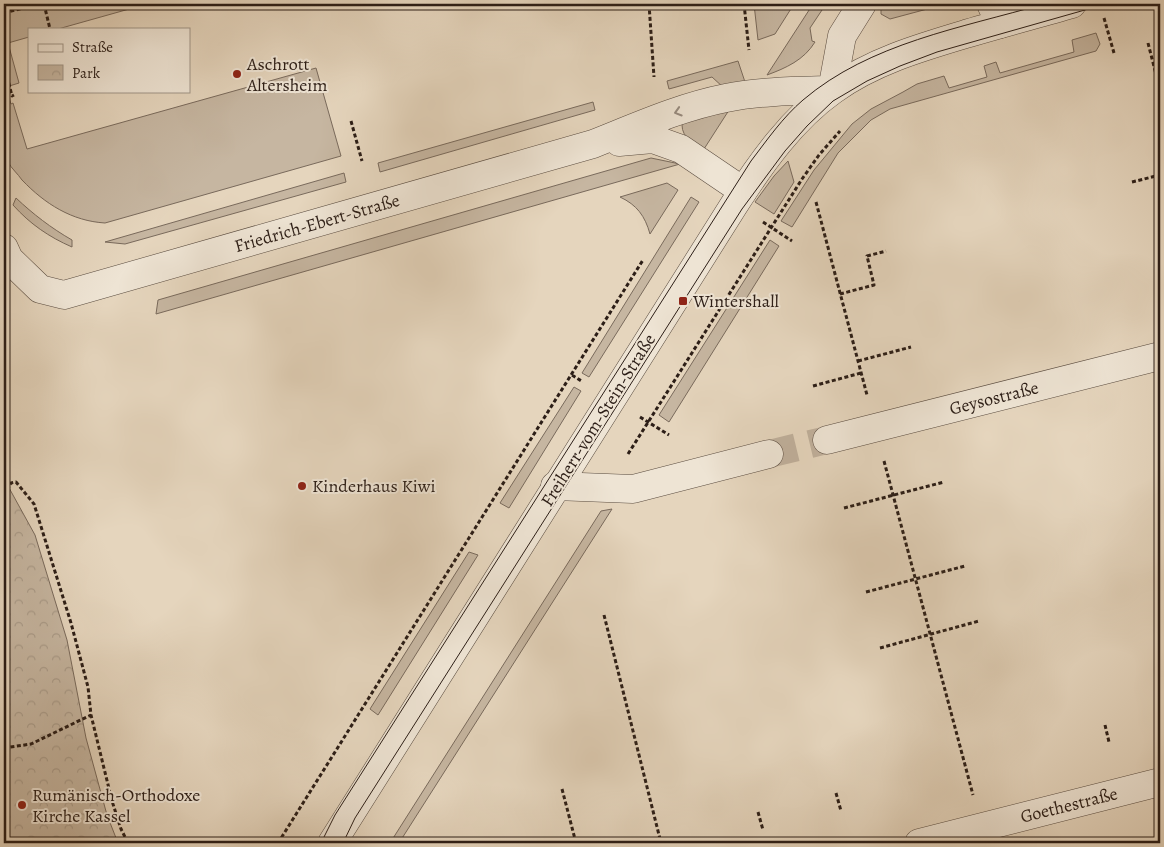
<svg xmlns="http://www.w3.org/2000/svg" width="1164" height="847" font-family="Alegreya,serif">
<defs>
<pattern id="park-crowns" width="20" height="18" patternUnits="userSpaceOnUse" patternTransform="scale(1.25)"><rect width="20" height="18" fill="#c6b6a1"/><path d="M2 6a3 3 0 1 1 6 0M12 15a3 3 0 1 1 6 0" fill="none" stroke="#aa9c8a"/></pattern>
</defs>
<rect width="100%" height="100%" fill="#e5d5bd"/>
<filter id="stains"><feTurbulence type="fractalNoise" baseFrequency=".004" numOctaves="4"/><feColorMatrix values="0 0 0 0 .2 0 0 0 0 .09 0 0 0 0 .02 0 0 0 .5 -.17"/></filter>
<radialGradient id="worn" r=".72"><stop offset=".6" stop-color="#630" stop-opacity="0"/><stop offset="1" stop-color="#630" stop-opacity=".3"/></radialGradient>
<path fill="#c6b6a1" stroke="#796a5c" d="M4,4H147L58,29H29V37L8,43L19,83L6,87L11,104L13,103L27,149L316,68L341,156L105,223C72,221 45,204 22,180C18,174 11,168 8,162C6,157 5,152 4,147Z
M754,4H794L775,34L758,40Z
M813,4H826L810,28L812,41L815,42C804,60 786,68 767,75Z
M881,4H946L890,19L881,14Z
M1096,33L1100,44L1096,51L890,109L871,120L838,153L792,227L781,221L814,170L852,124L871,109L903,92L917,84L944,76L949,88L987,77L984,66L996,62L1000,73L1074,52L1072,40Z
M738,61L745,82L724,88L712,77L669,89L667,81Z
M593,102L595,110L380,172L378,163Z
M731,107L704,149C694,143 682,138 682,125L685,121Z
M651,158L680,164L156,314L158,300Z
M788,161L794,182L774,214L755,202L774,176Z
M344,173L346,182L125,244L105,242Z
M667,183L678,190L650,234C645,216 637,205 620,197Z
M691,197L699,202L589,377L582,373Z
M16,198C33,214 51,228 72,240V247C49,237 30,224 13,205Z
M770,240L779,246L669,422L659,415Z
M574,387L581,391L509,508L500,503Z
M612,509L399,843H390L601,511Z
M469,552L478,555L378,715L370,709Z"/>
<path fill="url(#park-crowns)" stroke="#796a5c" d="M4,471L8,486L35,535L67,640L86,738L107,815L118,843H4Z"/>
<g fill="none" stroke-linecap="round" stroke-linejoin="round">
<path stroke="#c0b09c" stroke-width="28" stroke-dasharray="28 14" stroke-linecap="butt" d="M769,454L827,440"/>
<g stroke="#5a4c40" stroke-width="29">
<path id="minor" d="M991,4L1000,24
M619,142L653,139L681,149L743,191
M4,248L9,259L40,289L64,295L593,144C636,127 680,107 726,98C761,91 797,91 832,90L842,36L862,4
M827,440L1160,356
M555,486L633,489L769,454
M919,843L1160,782"/>
</g>
<g stroke="#5a4c40" stroke-width="29">
<path id="tertiary" d="M332,843L734,205C761,163 792,119 833,90C873,61 922,47 969,33C1003,23 1037,14 1072,4"/>
</g>
<path stroke="#2c1e17" stroke-width="3" stroke-dasharray="4 2.5" stroke-linecap="butt" d="M44,4L50,29
M649,4L654,77
M744,4L749,50
M4,13L39,4
M1104,18L1114,53
M1148,43L1160,90
M4,64L12,96L14,95
M351,121L362,161
M1132,182L1160,175
M816,202L867,395
M763,222L792,241
M1156,279L1160,278
M840,294L874,285L867,256L886,251
M858,361L911,347
M572,375L583,382
M813,386L861,373
M640,417L669,435
M628,454L802,179L819,155L840,131
M884,461L973,795
M4,496L11,483L16,482L34,504L71,623L88,687L91,715L112,801L121,829L128,843
M844,508L944,482
M866,592L965,566
M604,615L661,843
M880,648L979,621
M1105,725L1109,742
M4,748L31,744L91,715
M562,789L576,843
M836,793L841,811
M758,812L763,830
M278,843L643,260"/>
<use href="#minor" stroke="#eee4d4" stroke-width="28"/>
<use href="#tertiary" stroke="#eee4d4" stroke-width="28"/>
<path stroke="#2c1e17" stroke-width="1" d="M321,843L335,815L751,161C767,140 783,117 803,100C870,43 961,28 1044,4
M343,843L355,818L742,209L785,151L807,126L833,101L867,81L900,66L937,52L1106,4"/>
</g>
<defs><path id="oneway-chevron" d="M-2-3.5L2.5 0L-2 3.5" fill="none" stroke-width="1.6" stroke-linecap="round" stroke-linejoin="round" transform="scale(1.25)"/></defs>
<use stroke="#978b7f" href="#oneway-chevron" transform="translate(678 112) rotate(163)"/>
<g fill="#8f2418" stroke="#eee4d4" stroke-width="2">
<circle cx="237" cy="74" r="5"/>
<rect x="678" y="296" width="10" height="10" rx="2.5"/>
<circle cx="302" cy="486" r="5"/>
<circle cx="22" cy="805" r="5"/>
</g>
<g text-anchor="middle" dominant-baseline="central" stroke-width="4" stroke-linejoin="round" paint-order="stroke">
<g font-size="18" fill="#2c1e17" stroke="#eee4d4" text-anchor="start">
<text x="247" y="64">Aschrott<tspan x="247" dy="21">Altersheim</tspan></text>
<text x="693" y="301">Wintershall</text>
<text x="312" y="486">Kinderhaus Kiwi</text>
<text x="32" y="795">Rumänisch-Orthodoxe<tspan x="32" dy="21">Kirche Kassel</tspan></text>
</g>
<g font-size="18" fill="#2c1e17" stroke="#eee4d4">
<text transform="translate(317 223) rotate(-16)">Friedrich-Ebert-Straße</text>
<text transform="translate(994 398) rotate(-14)">Geysostraße</text>
<text transform="translate(598 420) rotate(-58)">Freiherr-vom-Stein-Straße</text>
<text transform="translate(1069 805) rotate(-14)">Goethestraße</text>
</g>
</g>
<rect width="1164" height="847" fill="none" stroke="#e5d5bd" stroke-width="20"/>
<rect x="5" y="5" width="1154" height="837" fill="none" stroke="#2c1e17" stroke-width="2.5"/>
<rect x="10" y="10" width="1144" height="827" fill="none" stroke="#2c1e17"/>
<rect x="28" y="28" width="162" height="65" fill="#eee4d4" stroke="#a09588"/>
<rect x="38" y="44" width="25" height="8" fill="#eee4d4" stroke="#a09588"/>
<text x="72" y="52" font-size="15" fill="#2c1e17">Straße</text>
<rect x="38" y="65" width="25" height="15" fill="url(#park-crowns)" stroke="#a09588"/>
<text x="72" y="78" font-size="15" fill="#2c1e17">Park</text>
<rect width="100%" height="100%" filter="url(#stains)"/>
<rect width="100%" height="100%" fill="url(#worn)"/>
</svg>
